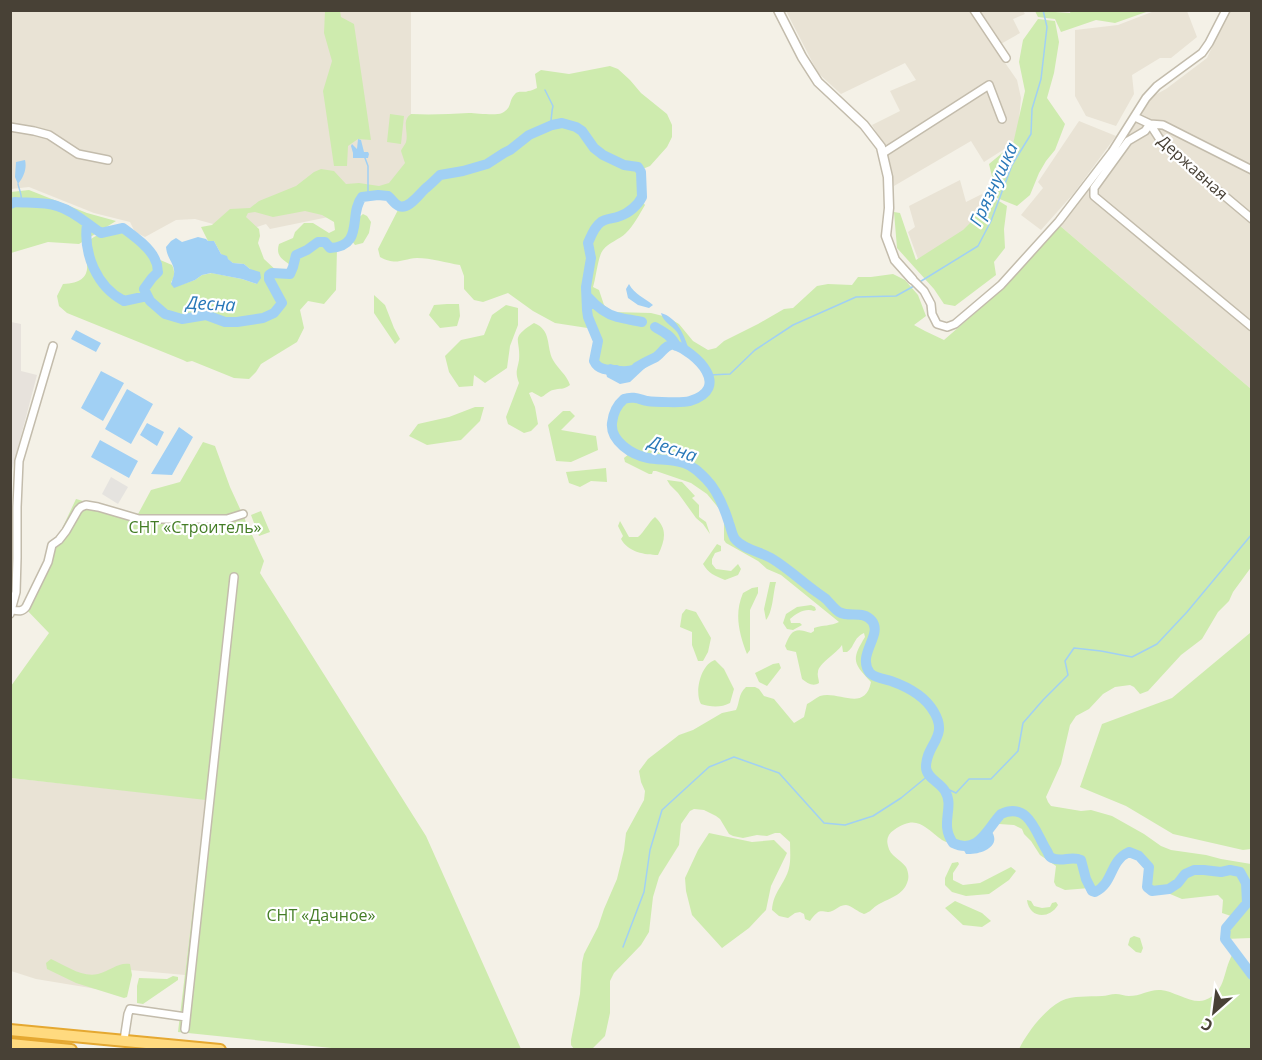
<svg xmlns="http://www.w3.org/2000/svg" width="1262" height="1060" font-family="'Open Sans',sans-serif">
<rect width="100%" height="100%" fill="#f4f1e7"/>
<path fill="#e9e3d5" d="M1157,10L1187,11L1197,37L1171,58H1160L1132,75L1134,94L1116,126L1086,116L1075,96V30L1118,25Z
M11,11H411V114L404,175L396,192L354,195L348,213L270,229L266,224L242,232L195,219L176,220L145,237L135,232L130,222L94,213L29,187L11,189Z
M786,11H969L1017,80L1021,98L1017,141L984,162L971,141L894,186L886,148L872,125L900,111L890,91L916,80L905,63L841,94L818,73Z
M978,11H1023L1025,14L1013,19L1020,33L999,45Z
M1229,11H1251V389L1059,225L1077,204L1123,141L1153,96L1166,89L1207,58Z
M1079,121L1116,136L1074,193L1041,230L1021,215L1043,188L1038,182Z
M960,180L966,202L982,194L985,202L972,226L922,262L918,259L908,232L915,227L909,206Z
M11,778L206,799L185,975L130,970L127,994L36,979L11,971Z"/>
<path fill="#e7e2dc" d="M11,322L21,324V371L37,375L11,474Z"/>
<path fill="#ceebae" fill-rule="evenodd" d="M1071,10H1149V11L1115,23L1096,20L1061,32L1055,19L1038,17L1035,11H1054L1055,12L1070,13Z
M325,11H340L341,17L354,24L371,140L358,139L348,146L347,166H334L323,91L332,61L324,33Z
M1038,19L1055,21L1059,42L1054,73L1047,98L1065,124L1055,150L1046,161L1039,173L1030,195L1017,206L997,198L989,164L1013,144L1025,91L1019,62L1023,40Z
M610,66L618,69L630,80L641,93L667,114L672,125V137L667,147L650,166L640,170L642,175V197L641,200L645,205C639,215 634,225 626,233C619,240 609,242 603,250C598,256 596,278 593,287L599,290L604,305L613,312L651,313L667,317L679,324L693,341L708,350L716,348L724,341L758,324L784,309L793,308L817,286L828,284L852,285L858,277H871L893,274L905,280L918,295L926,316L914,325L925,331L944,340L1006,286L1059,225L1251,389L1252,566L1233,592L1229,601L1218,612L1202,639L1181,655L1148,691L1140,694L1134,687L1130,685L1115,687L1103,694L1089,709L1076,716L1070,725L1061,764L1046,797L1048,802L1051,806L1081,811L1091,810L1112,816L1144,834L1161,846L1171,850L1206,855L1221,859L1251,864V938L1225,939L1226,928L1234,917L1222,913L1223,900L1218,895L1182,899L1163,891L1149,890L1147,887L1149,867C1132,845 1122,851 1111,873C1109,877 1107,883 1105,886C1101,891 1097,892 1092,891L1090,888L1065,890L1056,886L1054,882L1056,866L1040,855L1031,841L1024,834L1022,829L1014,825L999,824L996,820C985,835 971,858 951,841L946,842L942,840C924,827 917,814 894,830C888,834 886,839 888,846C890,856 900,859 906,867C908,871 909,876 908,880C904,896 888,898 876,906C872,909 870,912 864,914C858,912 852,906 846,905C840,905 837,909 832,911C826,914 822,909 817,913C814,915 812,918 810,921L805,919L804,914L800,912L795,913L788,918L779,916L772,910C773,892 785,884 789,868C791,860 790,850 790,842L780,833H775L767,836L757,835L743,838L733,836L729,834L720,819L716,816L704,810L694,809L690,811L681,824L679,845L659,877L653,897L649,932L641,945L614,973L610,981V1013L605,1036L593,1048L574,1049L571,1045V1040L580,994L582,963L584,954L598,927L604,909L617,879L624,850L626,833L644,800L645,791L641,782L639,771L648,759L679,735L693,730L722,713L736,710C740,702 738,694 746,687H755L759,689L764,696L774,699L794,723L804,717L807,704C811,702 816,698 820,696C838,690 865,713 871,682C853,663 851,660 865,637L864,633C853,638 855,647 847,652H843L842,645C837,653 818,664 818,672C817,676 819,679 819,683C813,687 807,683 802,679L796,652L787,650L785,646C791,630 795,627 811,633L814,631V628C823,625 831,626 839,622L781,575L767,569L758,561L726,543L724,540V518L721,511L707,494L691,483L656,471H653L652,474H649L625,462L624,458L629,454C644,459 657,466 672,461C661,459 648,459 636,453C617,444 605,431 616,410C618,406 621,401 624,399C631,395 640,399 647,401C655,402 662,401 670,401C688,401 700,402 710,385C710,367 688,350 673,344L666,347L655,358L649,359L631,371L606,369L597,367L594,361L598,341L594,329L555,323L533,311L508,293L483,302L474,300L464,289V276L460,265C447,263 431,258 417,258C401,259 397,266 380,257L378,249L400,206L388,195C337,191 368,218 349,240C346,243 341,246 337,248L336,290L324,304L308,301L300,310L304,328L297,342L261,364L256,372L249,379L234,378L192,361L187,362L183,360L67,313L59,306L57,296L63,284C89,283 91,270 83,249C90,234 109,231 123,228C136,238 148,247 156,261L158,259L172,265C175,271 175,277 171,282L174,287L195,280L202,275L212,273L242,279L257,284L250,269L244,264L233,263L221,254L214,241H208L201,227L212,225L230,209L250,208L259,201L296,186L314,172L321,169L334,171L346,184L359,183L379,186L389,183L405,163L401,151C401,150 406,143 406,142C409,132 401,121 411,114C431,115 450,114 469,113C477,113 495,116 502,113C513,107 508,101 515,94C518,90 524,93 528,91C531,91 534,89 537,88L535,74L541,70L569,74ZM305,211L322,215L334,222L335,230L329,233L313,223H304L295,232L293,238L279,244C275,257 284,260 293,267L289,274L279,273L264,259L258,243L260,236L259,229L246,217L248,213L255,212L273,217Z
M390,114L404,116L401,144L387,142Z
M991,188L994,198L1007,206L1004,229L1005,248L994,262L996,275L955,306L944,304L934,289L897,248L894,212L900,213L916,260L963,230L973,220Z
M29,190L87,213L116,221L79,244L48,242L11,253V192Z
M363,214L367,216L371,222L369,233L363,243L355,245L352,241L358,228L357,219Z
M374,295L385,305L394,328L400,339L395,344L374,313Z
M447,304H459L460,316L457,326L440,328L429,315L434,305Z
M506,305L518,308V325L510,346L507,368L485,383L474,375L473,386L459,387L449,372L445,356L461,340L484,335L492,315Z
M534,323C552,330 546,347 553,360C558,369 567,375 570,385C564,390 560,388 553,390C548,391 545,396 541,397L532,392L529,393L535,407L538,424L531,431L524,433L508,424L506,417L519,383C515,372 517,371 519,360C521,338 509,339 534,323Z
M475,407H484L480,421L461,440L427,445L409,436L418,424L449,417Z
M563,411H570L575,416L561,430L596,436L598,450L571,462L556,461L548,425Z
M203,442L215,446L230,487L264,561L260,573L426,836L521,1049L351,1050L178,1032L206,800L11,778V686L49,633L23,606L42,571L76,499L137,516L151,490L180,482Z
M606,468L607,482L591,481L580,487L569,483L566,472Z
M667,480L682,482L695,496L692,498L699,505V517L706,522L710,534L703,524L696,518L678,493L670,485Z
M261,511L270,532L259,536L251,515Z
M655,517C668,529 665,540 658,555C645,555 628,552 621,539L623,536L618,526L620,521L629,537H638C645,531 648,523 655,517Z
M717,544L721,546V551L715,553L712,559V564L716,569L731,571L738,564L741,569L738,575L725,580C715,576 708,573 703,564Z
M770,582H776C773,593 773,612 766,620L764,609Z
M758,587V593L750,610V650L747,654C739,633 734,614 743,593L752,588Z
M811,605L815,607L816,610L814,611C805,608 797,613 790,619L791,623H800L802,625L793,630L787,629L783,623L786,614L797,607Z
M686,609L696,612L711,638L708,652L703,661H698L692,645V632L680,627L682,614Z
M1251,629V849L1243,850L1173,834L1126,806L1080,787L1102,724L1172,698L1250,633Z
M715,660L724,669L734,689L730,703C721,708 710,707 701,704C694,692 701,664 715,660Z
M779,663L781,668L767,686L759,682L755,673L773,664Z
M709,833L752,842L774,840L787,853L771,886L766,910L749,928L722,948L692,915L686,891L685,878L698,850Z
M958,862L959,864L953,873V880L963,885L980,883L1011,867L1016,871L1009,880L989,894L966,896L952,892L945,885V878L952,863Z
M1027,900L1031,901L1034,906L1042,908L1050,907L1052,903L1056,902L1058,905C1049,920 1029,918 1027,900Z
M955,901L982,913L991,921L982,927L963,925L945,908Z
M1134,936L1140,938L1143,948L1141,953L1136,952L1128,945L1130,938Z
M1235,951L1251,975V1049H1019C1027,1033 1044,1010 1061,1001C1074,995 1088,997 1102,996C1106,996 1111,994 1116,994C1120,994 1125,996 1129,996C1141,996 1149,989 1161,990C1174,991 1193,1005 1205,1000C1228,992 1222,967 1235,951Z
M51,959C65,965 82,978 98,974C110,971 118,962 130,964L132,975L127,997L124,998L76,983L47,969L46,963Z
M173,976L178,977V980L143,1004L137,1003V986L139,978L167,979Z"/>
<path fill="#e5e3df" d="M111,477L128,487L118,504L102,494Z"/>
<path fill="#a1d0f4" d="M358,139L361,140L364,152H368L369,154L368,158H353V153L351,146L352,144L357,149Z
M25,160C27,168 24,177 18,184L15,177L16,162Z
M198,237L206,239L208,241H214L221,254L227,256L228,259L233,263L244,264L250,269L260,272L261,278L257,284L242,279L211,273L202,275L195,280L174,288L171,284C172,280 175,275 174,270C173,262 167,258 166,247L171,241L176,238L182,242Z
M629,284C634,294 645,298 653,305L649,308L638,305L628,298L626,289Z
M661,313C676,317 684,334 688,347L686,349C681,344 681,338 677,332C671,325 663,322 661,313Z
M76,330L101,343L96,352L71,339Z
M645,358L649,359L646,367L630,382L620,384L607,377L605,369H606L607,366L610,364C626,368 631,367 645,358Z
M101,371L124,383L103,421L81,408Z
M127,389L153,404L131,444L105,429Z
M147,423L164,432L157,446L140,435Z
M179,427L193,437L172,475L151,474Z
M100,440L138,461L129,478L91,457Z
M990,829C1004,846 981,855 966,854L962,847C976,846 982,838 990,829Z"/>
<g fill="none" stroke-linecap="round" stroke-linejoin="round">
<path stroke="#a1d0f4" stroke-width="1.5" d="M545,90L553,106C551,113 552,119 550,126
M365,158L368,166V196
M18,184C19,190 23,196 21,203
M918,283L978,246L991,221L1012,165L1031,134L1032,109L1041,79L1047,27L1043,10
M709,375L730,374L755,350L793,325L856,297L896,296L914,286
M941,786L956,793L969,779H991L1018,751L1023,723L1043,700L1068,675L1065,661L1074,648L1101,651L1132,657L1157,644L1187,612L1252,534
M623,947L644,892L650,850L662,810L709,767L734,757L779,773L824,823L845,825L873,816L901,798L929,775"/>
<path stroke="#a1d0f4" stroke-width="10" d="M10,204L15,202C27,203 46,202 57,206C74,211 87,224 101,233L123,228C134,236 152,249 156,262C158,265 157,269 158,272L152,278L144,289L150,301L165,314L182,319L206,315L225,322H237L263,318L274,313L282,303L269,279V275L272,273L290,274L293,267L296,255L307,250L318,242H325L330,248C365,246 348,214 362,197L378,195L388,196C392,199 394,204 399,206C409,210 419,194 426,188C431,184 435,180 440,175L463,171L487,164L504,153L510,150L529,135L552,125L562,123L576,127L582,131L594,148L603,155L624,165L638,167L641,172L642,197C638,205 629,213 620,216C614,219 606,218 601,222C594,227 591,236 588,243L591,258L586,287L587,310L588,317L598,341L594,361C598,370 608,370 616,370
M87,224C83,254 97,287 124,301L147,296
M588,297C596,306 605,314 617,317C625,319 633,320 642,322
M655,327C664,332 672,336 676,346
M637,367C643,363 650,360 656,357C663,352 664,346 673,344C697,353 732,388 690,401C684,403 654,402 647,401C639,399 633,396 624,399C617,405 613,413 612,423C610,441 632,455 648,458C660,460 672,459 684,463C693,466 699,472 706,479C717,490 724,507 729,523C731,528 732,535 735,539C743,549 761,552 771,558C786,567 798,578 811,588C816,592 821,595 826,599C830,603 834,609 839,612C850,618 863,610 872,621C883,635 856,655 870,673C875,678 884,679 891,681C908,687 925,696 934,712C949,737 926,744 926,767C926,778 940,782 945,791C955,808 939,823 953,843C978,855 987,829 1001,814C1029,801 1036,834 1047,851C1049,854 1048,856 1052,858C1062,863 1071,855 1081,860L1086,879L1092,891L1095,892C1114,883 1109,861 1129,852L1139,856L1149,867L1147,887L1152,891L1169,889L1178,883L1185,874L1194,870H1204L1221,872L1230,870L1240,872L1246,883L1247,903L1226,928L1225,939L1252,975"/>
<g stroke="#c3bcac" stroke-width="10">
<path id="minor" d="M974,10L1006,58
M1135,117L1150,124L1159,138L1171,151L1252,219
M10,127L34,131L49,135L78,154L108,160
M883,153L989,85L1002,119
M1252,170L1163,125L1150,124L1145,131L1128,141L1094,188V196L1252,327
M912,279L924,291L931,304L932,314L937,324L947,327L955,324L1001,285L1059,221L1112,152L1146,98L1157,86L1202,53L1209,43L1226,10
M12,610C18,611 22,612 26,607L48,562L52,545L59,540L66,531L78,510L81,507L86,505L98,507L139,519H227L243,514
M10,614L16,592L17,558V507L19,461L53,346
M185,1029L234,577
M124,1040L128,1014L130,1009L186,1017"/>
</g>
<g stroke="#c3bcac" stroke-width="11">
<path id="tertiary" d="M778,10L802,57L818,82L864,125L881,147L888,177L889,208L886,236L895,260L912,279"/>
</g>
<g stroke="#e5a831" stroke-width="14">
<path id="trunk" d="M10,1030L220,1050
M10,1044L71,1050"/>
</g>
<use href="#minor" stroke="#fff" stroke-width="7"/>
<use href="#tertiary" stroke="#fff" stroke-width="8"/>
<use href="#trunk" stroke="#ffda7f" stroke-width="10"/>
</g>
<g text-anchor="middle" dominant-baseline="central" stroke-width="4.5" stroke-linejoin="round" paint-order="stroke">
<g font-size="16" fill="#484136" stroke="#fff">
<text transform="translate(1193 167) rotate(42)">Державная</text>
</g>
<g font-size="16" fill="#447d26" stroke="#fff">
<text x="195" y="527">СНТ «Строитель»</text>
<text x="321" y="915">СНТ «Дачное»</text>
</g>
<g font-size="18" font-style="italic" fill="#2978b9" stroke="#fff">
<text transform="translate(993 184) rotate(-65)">Грязнушка</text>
<text transform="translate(211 303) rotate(3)">Десна</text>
<text transform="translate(673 448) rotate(18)">Десна</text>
</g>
</g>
<rect width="1262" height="1060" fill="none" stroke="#484136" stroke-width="24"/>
<g transform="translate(1214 1012) rotate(208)" stroke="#ffffff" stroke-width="4.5" paint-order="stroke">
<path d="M0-4.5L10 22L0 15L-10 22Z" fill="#484136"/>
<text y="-9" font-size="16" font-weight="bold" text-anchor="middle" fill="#484136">С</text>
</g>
</svg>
